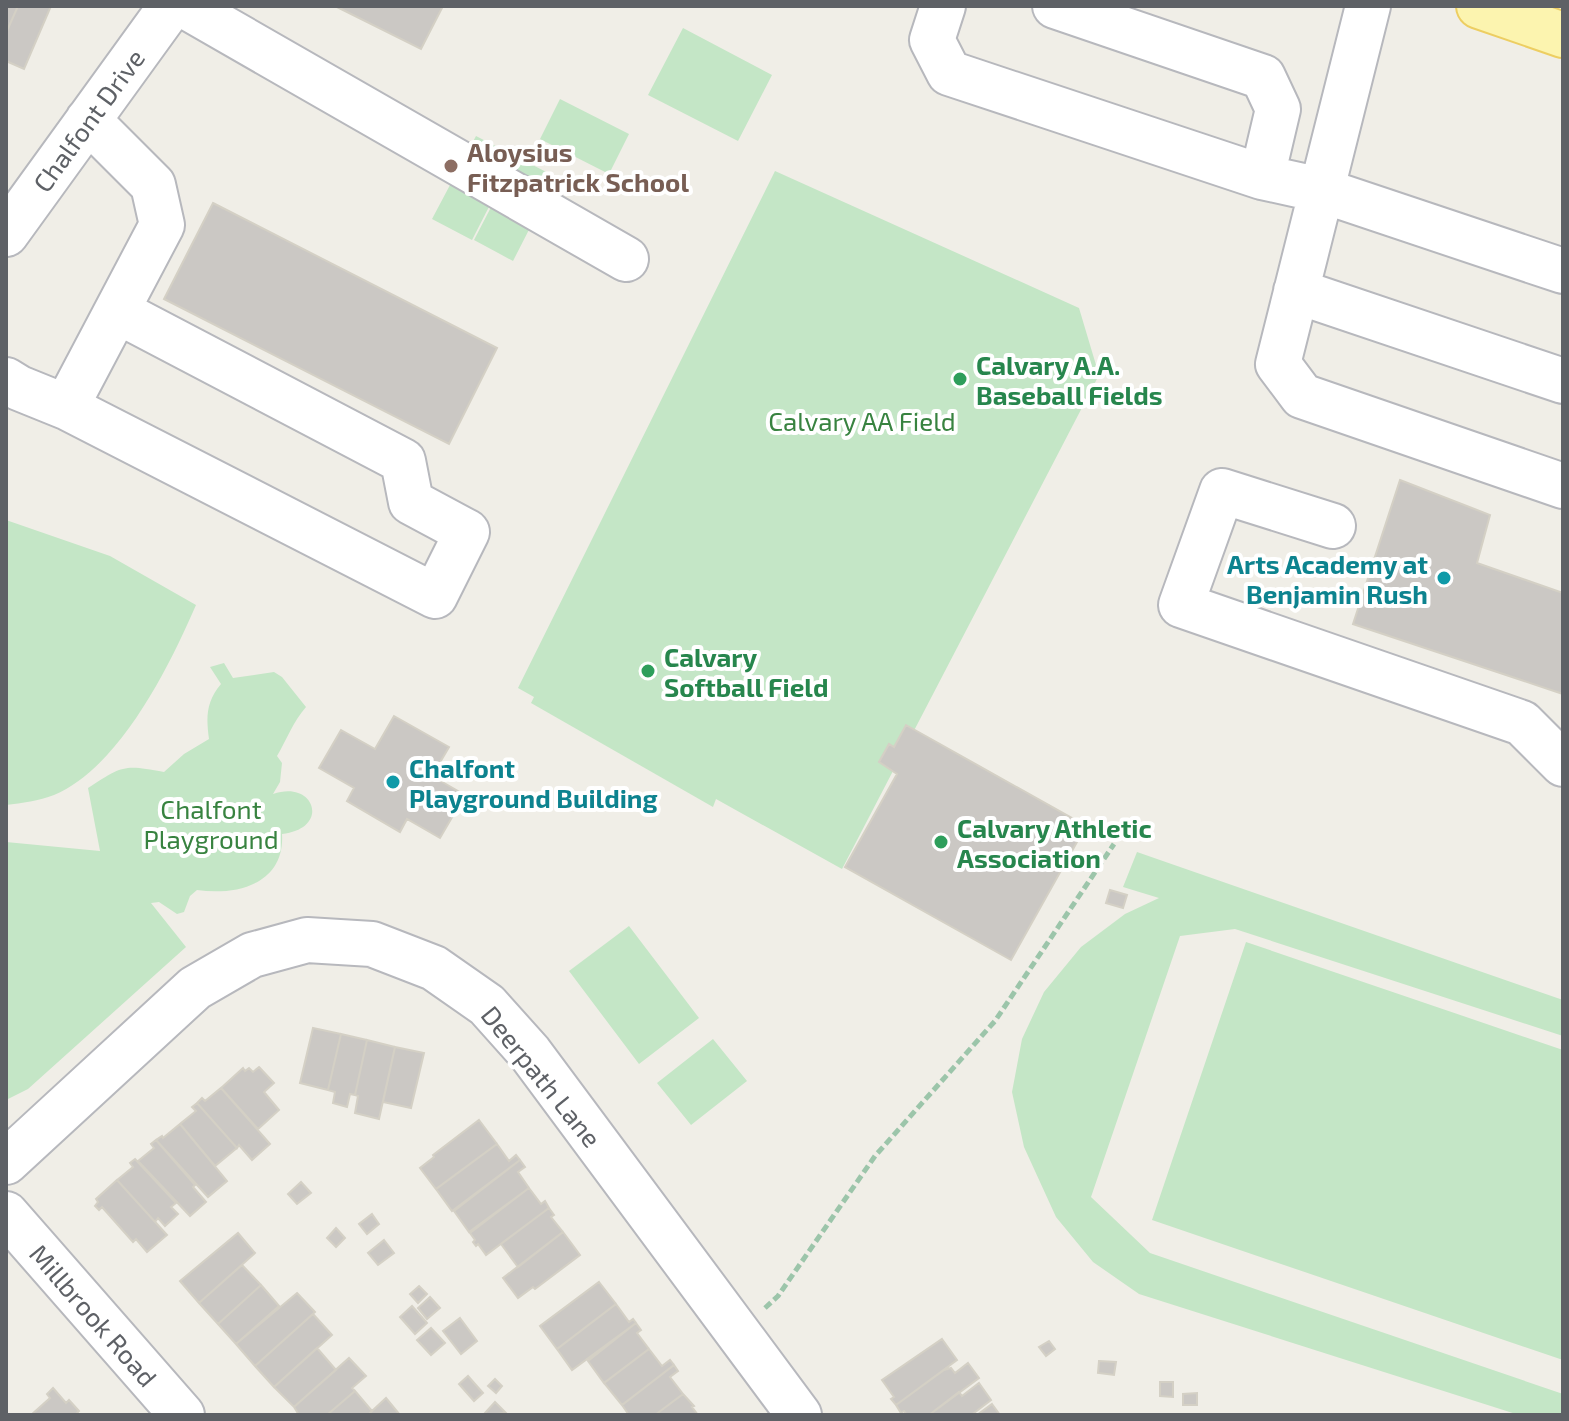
<svg xmlns="http://www.w3.org/2000/svg" width="1569" height="1421" font-family="'Exo 2',sans-serif">
<rect width="100%" height="100%" fill="#f0eee7"/>
<path fill="#c4e6c6" d="M683,28L772,75L738,141L648,95Z
M560,99L629,134L609,174L540,139Z
M476,136L515,156L472,240L432,219Z
M517,157L556,177L513,261L474,240Z
M775,171L1079,308L1099,375L842,869L716,799L713,807L531,703L534,697L518,688Z
M6,520L110,556L196,605C169,667 120,767 54,795C39,801 22,803 6,805Z
M224,663L233,678L274,672L282,677L306,707C293,722 287,739 277,756L282,763L280,782L273,794C315,779 331,829 282,834C285,883 238,896 197,890L190,896L184,912L177,914L159,902L151,903L186,947L28,1089L6,1100V842L100,851L88,788C122,766 123,764 164,772L184,754L209,739C206,717 206,702 221,684L210,667Z
M1137,852L1563,1000V1036L1235,929L1180,936L1091,1197L1150,1253L1563,1394V1415H1519L1139,1294L1093,1262L1056,1217L1024,1147L1012,1092L1022,1039L1044,992L1081,947L1125,914L1159,898L1123,887Z
M629,926L699,1018L639,1064L569,971Z
M1246,942L1563,1050V1360L1152,1220Z
M713,1039L747,1081L691,1125L657,1083Z"/>
<path fill="#cbc8c4" stroke="#d4d0c5" stroke-width="2" d="M6,6H18L6,33Z
M18,6H51L24,69L6,61V33Z
M335,6H443L421,49Z
M213,203L497,348L449,444L164,299Z
M1400,480L1490,515L1477,563L1563,593V694L1353,624Z
M394,716L449,747L432,776L465,795L440,838L407,819L400,832L347,801L354,788L319,768L341,730L375,749Z
M906,725L1086,826L1011,960L845,867L897,774L879,762L889,744L894,747Z
M1110,890L1127,895L1123,908L1106,903Z
M313,1028L341,1034L328,1090L300,1083Z
M341,1034L367,1040L355,1095L350,1094L347,1107L333,1103L335,1092L328,1090Z
M367,1040L395,1047L379,1119L355,1113L358,1096L355,1095Z
M395,1047L424,1053L411,1108L383,1102Z
M259,1067L274,1083L264,1092L279,1110L258,1129L221,1088L243,1068L245,1071L249,1068L253,1072Z
M221,1088L270,1144L252,1160L239,1145L237,1148L197,1103L202,1098L205,1101Z
M197,1103L237,1148L215,1166L180,1124L196,1111L192,1107Z
M479,1120L497,1144L436,1189L420,1168L434,1157L433,1155Z
M180,1124L227,1181L208,1197L156,1140L162,1136L163,1138Z
M156,1140L195,1185L193,1187L206,1202L190,1216L138,1161L154,1148L151,1144Z
M497,1144L509,1161L516,1155L520,1160L452,1211L436,1189Z
M135,1159L176,1203L171,1207L178,1214L165,1226L158,1218L155,1222L117,1180L133,1167L130,1163Z
M520,1160L525,1167L518,1172L529,1188L469,1232L454,1211Z
M117,1180L167,1235L147,1252L136,1239L133,1242L102,1207L99,1210L95,1206L98,1202L96,1199Z
M301,1182L311,1193L297,1204L288,1194Z
M529,1188L541,1204L545,1201L549,1208L486,1255L478,1244L476,1246L473,1242L475,1240L470,1233Z
M549,1208L554,1215L551,1217L563,1232L518,1267L501,1244Z
M372,1214L379,1224L367,1234L359,1224Z
M336,1228L345,1238L336,1247L327,1238Z
M563,1232L580,1255L535,1289L533,1287L518,1298L503,1278Z
M238,1233L255,1253L199,1303L180,1281Z
M384,1240L394,1253L378,1265L368,1253Z
M242,1265L261,1285L218,1324L199,1303Z
M599,1282L616,1304L557,1349L540,1326Z
M261,1285L279,1306L236,1344L218,1324Z
M419,1286L427,1294L418,1303L410,1294Z
M297,1293L315,1312L255,1366L236,1344Z
M430,1297L440,1308L427,1319L418,1308Z
M616,1304L629,1322L633,1319L636,1323L572,1370L557,1349Z
M412,1306L427,1323L415,1334L400,1317Z
M313,1314L332,1335L274,1387L255,1366Z
M460,1318L477,1341L461,1354L443,1331Z
M636,1323L641,1330L637,1333L649,1349L604,1383L588,1361Z
M431,1328L445,1343L431,1355L417,1340Z
M942,1339L957,1360L896,1405L891,1399L894,1397L882,1380Z
M1049,1341L1055,1349L1046,1356L1039,1347Z
M317,1348L336,1370L294,1407L274,1387Z
M649,1349L662,1366L670,1360L674,1365L622,1405L604,1383Z
M349,1358L366,1376L352,1388L355,1391L327,1415H299L294,1407Z
M1099,1361L1116,1362L1114,1375L1098,1373Z
M968,1363L979,1378L929,1415H907L904,1411L901,1413L896,1405L944,1370L951,1368L955,1373Z
M674,1365L678,1371L670,1377L683,1394L655,1415H629L622,1405Z
M468,1376L483,1393L474,1401L459,1384Z
M495,1379L502,1386L496,1393L488,1386Z
M1160,1382H1173V1397L1160,1396Z
M979,1383L991,1400L974,1413L976,1415H929L959,1392L962,1396Z
M53,1388L66,1403L69,1400L79,1411L75,1415H31L50,1398L47,1394Z
M355,1391L372,1411L368,1415H327Z
M1197,1393V1405H1183V1394Z
M683,1394L694,1406L692,1407L698,1415H655Z
M386,1398L400,1415H368L372,1411Z
M495,1402L506,1413L487,1415L485,1413Z
M992,1404L1000,1415H977Z"/>
<g fill="none" stroke-linecap="round" stroke-linejoin="round">
<g stroke="#b7b8bd" stroke-width="48">
<path id="minor" d="M185,6L626,259
M943,6L932,40L949,73L1262,177L1321,190L1563,271
M1055,6L1263,77L1278,109L1262,177
M1368,6L1278,364L1302,396L1563,486
M6,234L171,6
M1296,291L1563,381
M6,380L19,388L66,407L162,225L153,185L88,120
M66,407L435,596L467,532L411,502L403,461L117,311
M1333,526L1222,491L1181,605L1522,723L1563,764
M6,1162L195,988L252,955L307,940L372,944L434,968L487,1005L530,1053L799,1415
M6,1214L182,1415"/>
</g>
<g stroke="#edce62" stroke-width="48">
<path id="major" d="M1479,6L1563,35"/>
</g>
<path stroke="#9cc5aa" stroke-width="5" stroke-dasharray="8 4" stroke-linecap="butt" d="M765,1308L778,1296L875,1156L995,1021L1114,844"/>
<use href="#minor" stroke="#fff" stroke-width="44"/>
<use href="#major" stroke="#fcf4af" stroke-width="44"/>
</g>
<circle fill="#8d6e63" stroke="#fff" stroke-width="3" cx="451" cy="166" r="8"/>
<g fill="#2e9e5b" stroke="#fff" stroke-width="3">
<circle cx="960" cy="379" r="8"/>
<circle cx="648" cy="671" r="8"/>
<circle cx="941" cy="842" r="8"/>
</g>
<g fill="#0f9aa8" stroke="#fff" stroke-width="3">
<circle cx="1444" cy="578" r="8"/>
<circle cx="393" cy="782" r="8"/>
</g>
<g text-anchor="middle" dominant-baseline="central" stroke-width="8" stroke-linejoin="round" paint-order="stroke">
<g font-size="26" fill="#5e6166" stroke="#fff">
<text transform="translate(88 120) rotate(-54)">Chalfont Drive</text>
<text transform="translate(542 1076) rotate(51)">Deerpath Lane</text>
<text transform="translate(94 1315) rotate(49)">Millbrook Road</text>
</g>
<g font-size="26" font-weight="bold" fill="#785e54" stroke="#fff" text-anchor="start">
<text x="467" y="151">Aloysius<tspan x="467" dy="30">Fitzpatrick School</tspan></text>
</g>
<g font-size="26" font-weight="bold" fill="#27864d" stroke="#fff" text-anchor="start">
<text x="976" y="364">Calvary A.A.<tspan x="976" dy="30">Baseball Fields</tspan></text>
<text x="664" y="656">Calvary<tspan x="664" dy="30">Softball Field</tspan></text>
<text x="957" y="827">Calvary Athletic<tspan x="957" dy="30">Association</tspan></text>
</g>
<g font-size="26" fill="#388340" stroke="#fff">
<text x="862" y="420">Calvary AA Field</text>
<text x="211" y="808">Chalfont<tspan x="211" dy="30">Playground</tspan></text>
</g>
<g font-size="26" font-weight="bold" fill="#0d838f" stroke="#fff" text-anchor="end">
<text x="1428" y="563">Arts Academy at<tspan x="1428" dy="30">Benjamin Rush</tspan></text>
<text x="409" y="767" text-anchor="start">Chalfont<tspan x="409" dy="30">Playground Building</tspan></text>
</g>
</g>
<rect width="1569" height="1421" fill="none" stroke="#5e6166" stroke-width="16"/>
</svg>
